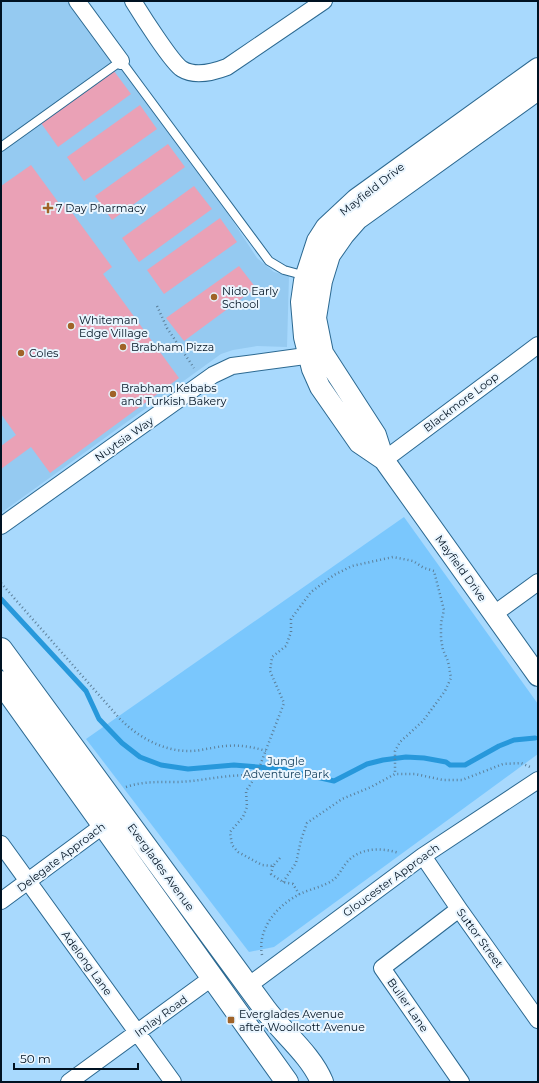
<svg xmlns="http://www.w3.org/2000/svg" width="539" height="1083" font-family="Montserrat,sans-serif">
<rect width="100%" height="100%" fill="#a8d9fd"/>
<path fill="#95caf1" d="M1,1H84L110,33L257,258L274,272L289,276L287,347L257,346L233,350L221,354L1,513Z"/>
<path fill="#7ac7fd" d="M404,517L538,704V754L274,947L249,952L86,739Z"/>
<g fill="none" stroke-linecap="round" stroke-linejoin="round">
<path stroke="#2798db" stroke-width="5" d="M1,599L86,691L99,719L122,743L140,757L161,765L188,769L234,765L281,769L334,781L367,764L383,760L406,757L424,758L446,762L450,765H465L499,746L514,740L535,738"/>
</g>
<path fill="#eaa1b6" d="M114,71L131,94L58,147L41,123Z
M140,105L157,129L84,181L67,157Z
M168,144L185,167L112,220L95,196Z
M31,165L61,206L65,203L112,267L103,274L179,378L50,473L31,447L1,469V446L16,435L1,414V186Z
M194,186L212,209L139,262L122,238Z
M220,218L237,242L164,294L147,270Z
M239,266L256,288L184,341L166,318Z"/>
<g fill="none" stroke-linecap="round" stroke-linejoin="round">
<g stroke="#2c6991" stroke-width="10">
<path id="service" d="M1,147L121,61L269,261L284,270L306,276"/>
</g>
<g stroke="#2c6991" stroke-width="18">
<path id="minor" d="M77,1L121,61
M133,1C141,14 172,63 182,69C195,77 214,72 227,67L324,1
M384,460L538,345
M1,526L213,375L232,366L320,354
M494,614L538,582
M1,844L173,1082
M423,856L459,909L538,1020
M1,901L112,819
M459,909L382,968L461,1082
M248,986L423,856L538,780
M69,1082L213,977"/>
</g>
<g stroke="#2c6991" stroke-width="22">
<path id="tertiary" d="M538,90L358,219L344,235L330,255L322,281L316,318L323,353L376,435L384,460L538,676
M384,460L359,443L320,387L312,369L304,337L301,302L304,281L317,241L326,227L356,199L538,68"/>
</g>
<g stroke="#2c6991" stroke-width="24">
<path id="secondary" d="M1,649L265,1009C283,1033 311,1055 322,1082
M1,682L287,1082"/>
</g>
<path stroke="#5c7f99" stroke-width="2.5" stroke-dasharray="1 3" stroke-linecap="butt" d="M157,306L167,328L194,368
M1,583L120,719C138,737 164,752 191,751C198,751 205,749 212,748C231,744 247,745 266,751
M126,787C144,781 160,782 178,782C205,781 230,773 256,776
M280,858L273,866L262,865L238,852L232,845L230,832L243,817L247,807L246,791L256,776L284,703L270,671L272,657L286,646L291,632V619L311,592L334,575L352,566L393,557L413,561L424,568L434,571L444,610L441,623V639L443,650L448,661L451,678L445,691L423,721L400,742L395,751V774
M273,866L271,874L283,882L293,884L299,894
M283,882L296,863L301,840L307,823L342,799L371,787L395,774H415L443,780H462L503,764L521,763L530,767
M262,955C257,928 278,904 302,893C311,889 325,886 333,880C340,875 343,865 350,859C364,847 383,848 399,853"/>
<use href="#service" stroke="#fff" stroke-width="8"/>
<use href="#minor" stroke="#fff" stroke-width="16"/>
<use href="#tertiary" stroke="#fff" stroke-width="20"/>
<use href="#secondary" stroke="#fff" stroke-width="22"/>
</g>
<g fill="#a06328" stroke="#e9f5fe" stroke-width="1.5">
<path d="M46 202h4v4h4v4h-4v4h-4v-4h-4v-4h4z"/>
<circle cx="214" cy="297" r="4"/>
<circle cx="71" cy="326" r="4"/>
<circle cx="123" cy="347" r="4"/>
<circle cx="21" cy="353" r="4"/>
<circle cx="113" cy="394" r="4"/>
<rect x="227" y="1016" width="8" height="8" rx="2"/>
</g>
<g text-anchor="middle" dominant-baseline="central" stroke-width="4" stroke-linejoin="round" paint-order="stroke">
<g font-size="11" fill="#001222" stroke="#e9f5fe">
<text transform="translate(372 189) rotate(-38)">Mayfield Drive</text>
<text transform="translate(461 402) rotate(-37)">Blackmore Loop</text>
<text transform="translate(124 439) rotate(-35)">Nuytsia Way</text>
<text transform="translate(461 568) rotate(54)">Mayfield Drive</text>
<text transform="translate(61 857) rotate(-37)">Delegate Approach</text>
<text transform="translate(161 867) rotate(54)">Everglades Avenue</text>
<text transform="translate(391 880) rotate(-36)">Gloucester Approach</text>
<text transform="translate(480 938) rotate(54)">Suttor Street</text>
<text transform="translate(87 963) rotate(54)">Adelong Lane</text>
<text transform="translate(408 1005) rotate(55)">Buller Lane</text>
<text transform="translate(161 1016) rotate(-36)">Imlay Road</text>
</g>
<g font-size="11" fill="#001222" stroke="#e9f5fe" text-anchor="start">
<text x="56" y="208">7 Day Pharmacy</text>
<text x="222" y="291">Nido Early<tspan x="222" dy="13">School</tspan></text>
<text x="79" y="320">Whiteman<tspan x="79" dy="13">Edge Village</tspan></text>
<text x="131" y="347">Brabham Pizza</text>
<text x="29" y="353">Coles</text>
<text x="121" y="388">Brabham Kebabs<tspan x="121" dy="13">and Turkish Bakery</tspan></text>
<text x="239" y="1014">Everglades Avenue<tspan x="239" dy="13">after Woollcott Avenue</tspan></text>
</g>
<g font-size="11" fill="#18435f" stroke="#e9f5fe">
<text x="286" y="761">Jungle<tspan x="286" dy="13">Adventure Park</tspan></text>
</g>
</g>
<rect width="539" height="1083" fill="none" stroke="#001222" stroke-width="4"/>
<path d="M14 1063v6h124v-6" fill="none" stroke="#001222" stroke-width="2"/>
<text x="20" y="1063" font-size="12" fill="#001222" stroke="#e9f5fe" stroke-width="3" paint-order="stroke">50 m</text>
</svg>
